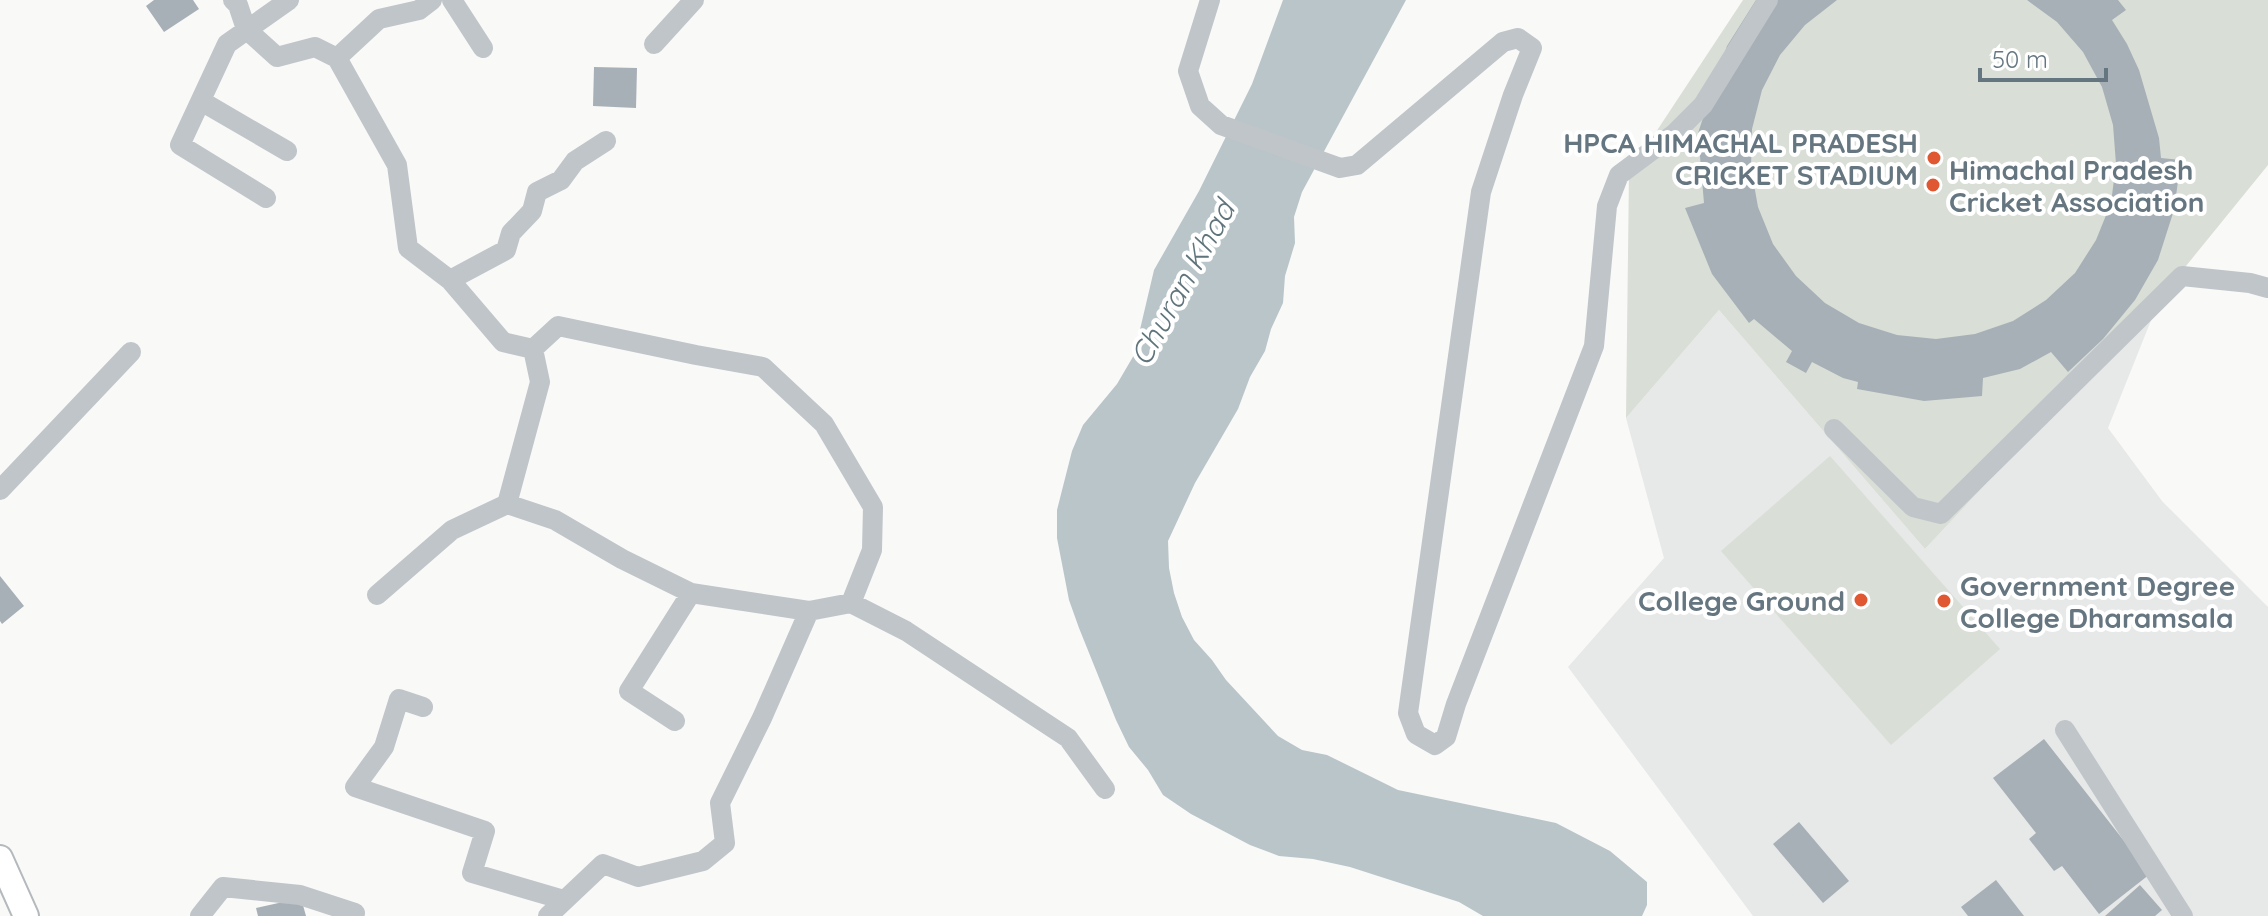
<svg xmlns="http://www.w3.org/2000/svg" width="2268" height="916" font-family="Quicksand,sans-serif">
<rect width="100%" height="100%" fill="#f9f9f7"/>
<path fill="#e7e8e8" d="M2160,298L2108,428L2162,501L2268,607V916H1753L1568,667L1664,558L1626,418L1719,310L1925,549Z"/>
<path fill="#d9ded7" d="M1743,0H2268V165L2160,298L1925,549L1719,310L1626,418L1629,173Z
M1830,456L2000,649L1891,745L1721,551Z"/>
<path fill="#b9c5c9" d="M1283,0H1406L1302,192L1294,217L1295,243L1285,276L1283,303L1271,329L1265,351L1250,377L1238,409L1195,483L1168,541L1169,568L1174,593L1182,617L1194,640L1212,660L1226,680L1278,736L1302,750L1327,755L1398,790L1556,823L1610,851L1647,882V905L1642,916H1483L1459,902L1350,867L1313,859L1279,856L1250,845L1191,814L1163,795L1148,770L1129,747L1116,720L1079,628L1069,600L1057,538V510L1072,451L1083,425L1117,384L1134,355L1154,270L1199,191L1252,84Z"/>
<path fill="#a7b0b6" d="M154,0H193L199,9L164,32L146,6Z
M1756,0H1837L1805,25L1780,55L1762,90L1752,129L1751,168L1758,207L1773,244L1796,276L1825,303L1859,323L1897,335L1936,339L1975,334L2013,321L2046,300L2075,273L2096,240L2111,203L2116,164L2113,125L2102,87L2083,52L2057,22L2027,0H2118L2126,10L2112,20L2127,44L2139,70L2159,138L2161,158L2181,160L2174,210L2158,260L2135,300L2103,339L2068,372L2051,352L2020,369L1983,378L1982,396L1924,401L1857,389L1858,382L1843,378L1812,362L1806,373L1786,362L1792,351L1754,319L1749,323L1712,274L1685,208L1704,203L1698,133L1727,46Z
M594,67L637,68L636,108L593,106Z
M0,576L24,606L2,624L0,621Z
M2044,739L2150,874L2099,914L2062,866L2054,871L2029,839L2036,833L1993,778Z
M1799,822L1849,881L1823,903L1773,844Z
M1996,880L2024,916H1968L1961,907Z
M2140,885L2162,910L2155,916H2105Z
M301,898L306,916H258L256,908Z"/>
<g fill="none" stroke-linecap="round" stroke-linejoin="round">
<g stroke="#b4b9bd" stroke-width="28">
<path id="major" d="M0,858L26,916"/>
</g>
<path stroke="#c0c5c9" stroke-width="20" d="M233,0L238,5L246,29L277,57L315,47L337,58L397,165L408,248L450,280L503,342L533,349L540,382L507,504L555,520L622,559L691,593L809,611L762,718L720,803L725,843L703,861L638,877L603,864L548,916
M452,0L483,48
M1210,0L1188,71L1200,106L1221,125L1340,168L1357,165L1503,42L1518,38L1532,48L1513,95L1481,192L1408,713L1416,734L1435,745L1446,737L1456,704L1594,346L1607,206L1619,175L1674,134L1703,105L1768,0
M654,44L694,0
M337,58L379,19L419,10L432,0
M201,101L287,151
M266,198L180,145L227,44L289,0
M450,280L506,250L511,233L532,211L537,192L561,180L575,161L606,141
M533,349L558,326L696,355L763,367L824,424L873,507L872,550L851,603
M1834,429L1913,507L1941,514L2182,276L2250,283L2268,288
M0,490L131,352
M377,595L452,530L507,504
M809,611L851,603L906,631L1068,738L1105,789
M423,707L399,699L384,747L355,787L485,831L472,873L564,900
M675,721L629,691L691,593
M2065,730L2183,916
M200,916L223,887L300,895L355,913"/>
<use href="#major" stroke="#fff" stroke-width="24"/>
</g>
<g fill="#df5832" stroke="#fff" stroke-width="3">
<circle cx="1934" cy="158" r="8"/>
<circle cx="1933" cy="185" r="8"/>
<circle cx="1861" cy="600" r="8"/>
<circle cx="1944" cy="601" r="8"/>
</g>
<g text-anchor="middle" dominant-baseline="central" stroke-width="8" stroke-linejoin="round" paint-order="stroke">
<g font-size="28" font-weight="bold" fill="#657681" stroke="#fff" text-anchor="end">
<text x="1918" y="142">HPCA HIMACHAL PRADESH<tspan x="1918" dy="32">CRICKET STADIUM</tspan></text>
<text x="1949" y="169" text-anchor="start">Himachal Pradesh<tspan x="1949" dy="32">Cricket Association</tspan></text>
<text x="1960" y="585" text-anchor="start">Government Degree<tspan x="1960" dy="32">College Dharamsala</tspan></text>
<text x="1845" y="600">College Ground</text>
</g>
<g font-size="30" font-style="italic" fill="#60747b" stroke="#fff">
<text transform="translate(1182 283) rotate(-61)">Churan Khad</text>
</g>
</g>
<path d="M1980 68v12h126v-12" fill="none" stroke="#657681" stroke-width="4"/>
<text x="1992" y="68" font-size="24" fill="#657681" stroke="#ffffff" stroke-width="6" paint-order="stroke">50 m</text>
</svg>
